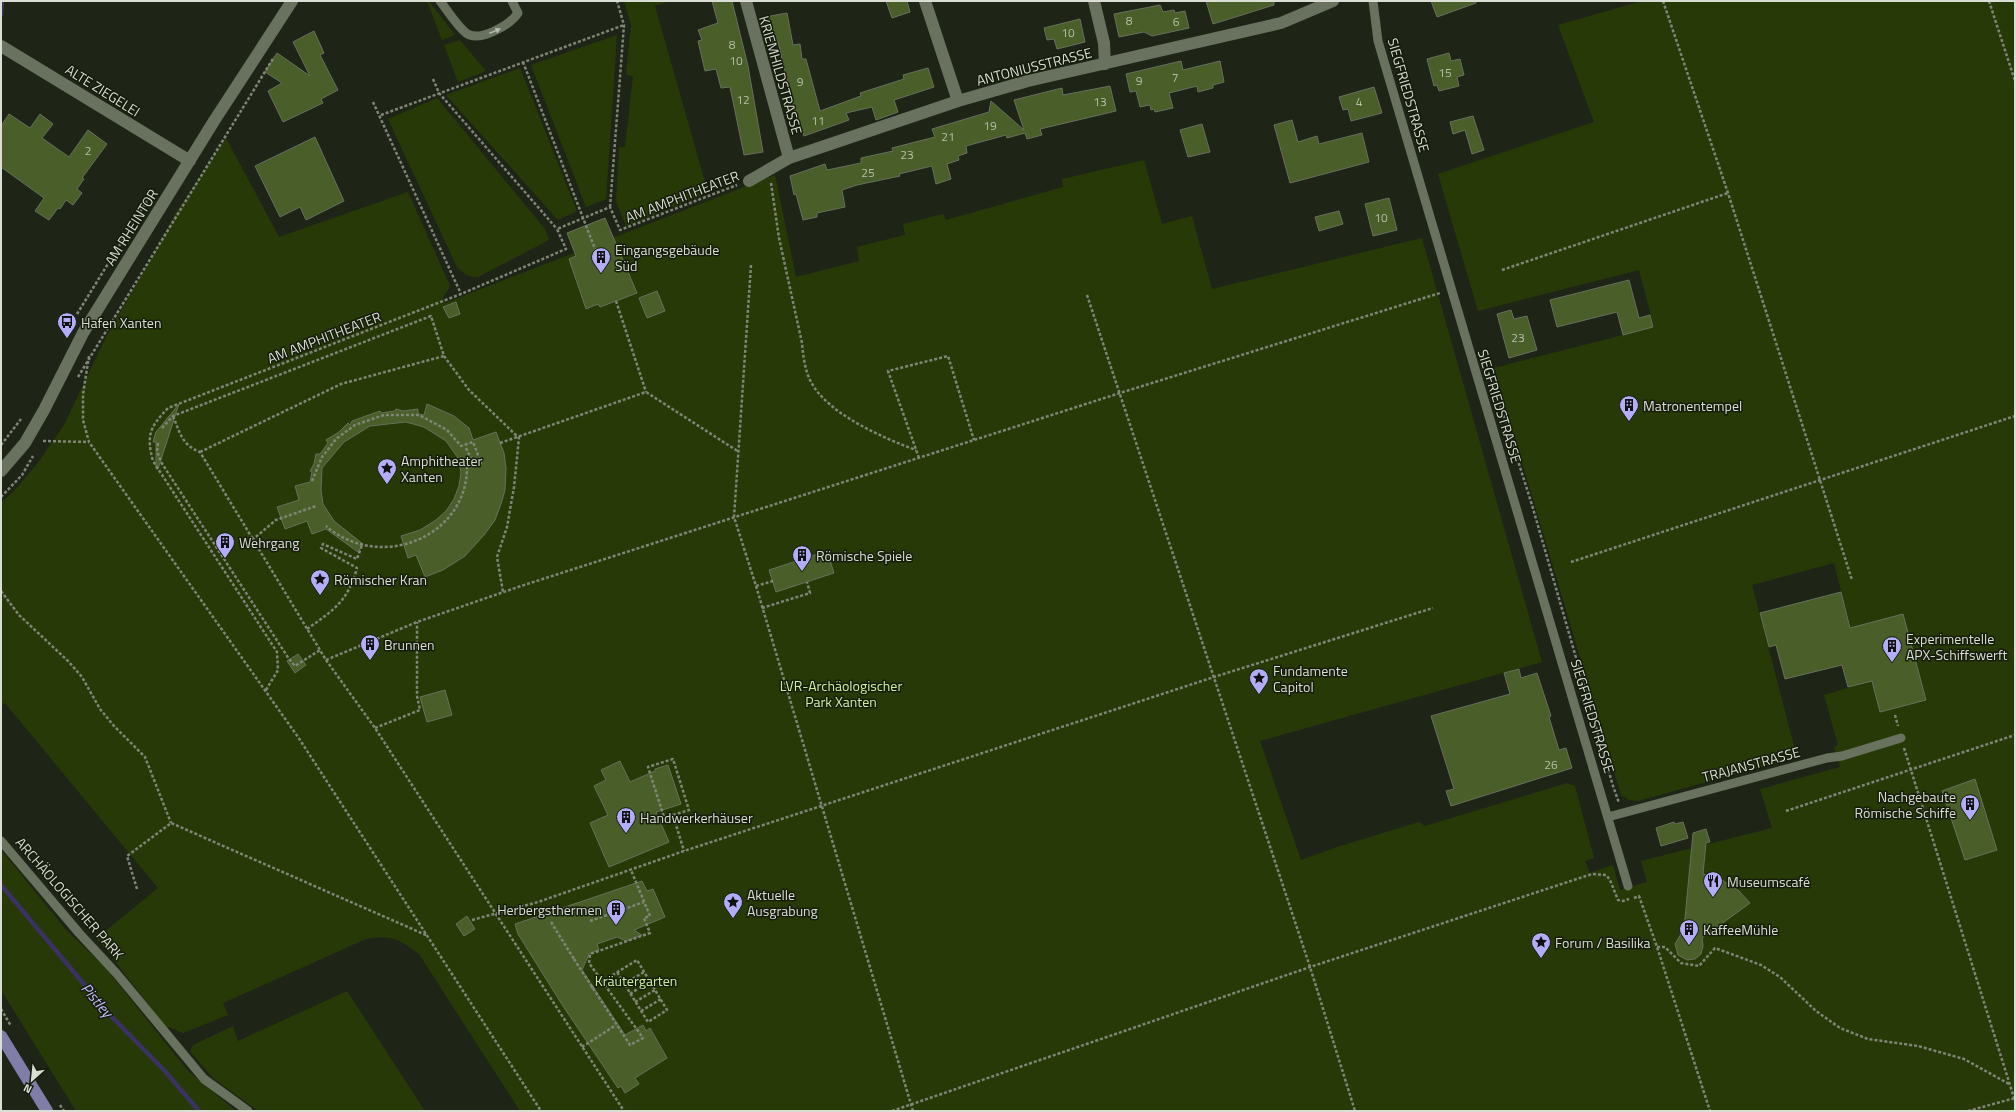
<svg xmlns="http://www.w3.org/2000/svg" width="2016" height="1112" font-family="'Titillium Web',sans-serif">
<rect width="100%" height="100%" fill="#1f2516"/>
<path fill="#283908" d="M427,1H429L455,35L442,40Z
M624,1H670L655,6L708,193L626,226L616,201L619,147H625L633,76L626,75L631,25Z
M1642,1H2015V1111H520L419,954C399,939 392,934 366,939L223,1003L228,1015L183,1033L165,1026L97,938L158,888L5,703L1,705V503L14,491L37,464L64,425L106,337L159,245L175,214L226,138L279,237L408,192L450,286L443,298L445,303L775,175L796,277L859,261L857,247L905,235L903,224L943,214L946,220L1063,187L1062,179L1144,160L1162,224L1192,216L1212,289L1422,238L1542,662L1260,741L1301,860L1337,847L1419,822L1425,826L1567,783L1575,786L1594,858L1585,861L1590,873L1613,865L1620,890L1647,882L1641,861L1772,828L1760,789L1840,767L1834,747L1838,745L1824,695L1865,683L1834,563L1752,585L1797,757L1638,801L1629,800L1621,795L1494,368L1654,327L1639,270L1478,311L1438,174L1594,122L1558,25Z
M617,35L606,199L586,207L531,65Z
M460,40L486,71L458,82L444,45Z
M520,68L577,211L558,220L446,95Z
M437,98L545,229L549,240L478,277C468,277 464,274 457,267L388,119Z
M1,850L68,932L104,966L188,1071L236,1111H76L1,990Z
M347,991L425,1111H258L213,1078L190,1051L193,1045L233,1026L238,1041Z"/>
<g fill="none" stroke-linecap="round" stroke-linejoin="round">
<path stroke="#393263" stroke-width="4.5" d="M1,15L2,1
M1,885L109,1014L164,1070L199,1111"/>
</g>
<path fill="#495e28" stroke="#68705e" d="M712,1H732L748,66L763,152L744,155L730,87L721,88L716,69L705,71L698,41L702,40L698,30L718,23Z
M886,1H907L910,12L892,18Z
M1206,1H1274V5L1213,24Z
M1431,1H1476V3L1437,17Z
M1160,5L1163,12L1174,10L1175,13L1185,11L1189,28L1152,36L1144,32L1119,37L1114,14Z
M787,13L793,45L800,44L802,59H806L820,111L861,96L860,93L904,79L903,75L928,68L934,87L894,100L898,112L876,120L872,107L846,113L849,120L804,136L794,109L778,42L770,44L765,17Z
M1080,19L1085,42L1057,49L1054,39L1047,40L1044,28Z
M314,31L324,53L320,55L338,90L321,99L323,103L283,122L268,91L282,83L265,72L277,53L310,76L293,42Z
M1449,53L1451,61L1460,59L1464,75L1457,77L1459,86L1439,91L1437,85L1434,86L1427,59Z
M1181,61L1183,70L1220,61L1224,82L1213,85V88L1198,92L1197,86L1169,93L1173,108L1155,112L1154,109L1151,110L1150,105L1140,107L1136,91L1130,92L1126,74Z
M1110,86L1116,111L1040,129L1042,135L1027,139L1025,133L1007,138L1006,135L966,146L967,153L958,156L959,160L947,164L951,179L936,184L932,166L899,174L900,176L857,185L842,190L845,207L817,213V217L803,220L796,194L794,195L790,176L825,164L827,170L861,163V158L893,151L892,148L935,137L932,129L989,112L991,101L1024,130L1014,100L1062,88L1063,95Z
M1374,87L1382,113L1351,121L1348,109L1343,110L1339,97Z
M9,114L30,128L40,114L53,124L42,138L69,157L88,130L107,144L82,178L84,179L77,189L82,193L73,205L66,200L60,209L58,208L49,220L35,211L44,198L1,167V126Z
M1473,116L1484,150L1472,154L1465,130L1453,134L1450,122Z
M1292,120L1298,142L1317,136L1319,144L1362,133L1369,162L1290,183L1274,125Z
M1202,124L1210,152L1188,157L1180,130Z
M315,137L344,201L306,220L300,207L280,217L255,166Z
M1389,198L1397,230L1373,236L1365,204Z
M1339,211L1343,224L1319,231L1315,217Z
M605,218L637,293L600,307L598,304L586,309L569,259L576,256L567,233Z
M1629,280L1639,318L1650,315L1653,327L1623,335L1617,312L1557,327L1550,300Z
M657,291L665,311L647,318L639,298Z
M456,302L460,314L449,318L443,307Z
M1511,310L1514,319L1527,316L1537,350L1509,358L1497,314Z
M179,404L158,469H156V442H153L156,432Z
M427,404L454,416L469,428L473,440L496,432L504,453L506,468L505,490L501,504L495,520L484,535L465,556L443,570L425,577L416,555L408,558L401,536L420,530L436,520L446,511L454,499L459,486L461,472L458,458L446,441L424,427L406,422L370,426L344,442L322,468L321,490L323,504L334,521L363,544L358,552L326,529L312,534L307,521L285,529L277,507L299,500L295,486L310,482L312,472L310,471L314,464L316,454H320L328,443L326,440L339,432L348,423L350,425L352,421L380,411L381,413L395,411L396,409L403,411L418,409V414L424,415Z
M827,551L834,573L776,592L769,570Z
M1841,592L1850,628L1903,614L1926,700L1880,712L1872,681L1848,687L1842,665L1785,679L1776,645L1769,647L1760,613Z
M298,654L306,665L295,673L287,661Z
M1519,669L1521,678L1537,673L1551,716L1549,717L1559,750L1566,748L1572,768L1451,806L1446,791L1454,789L1431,716L1510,694L1504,673Z
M445,690L452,715L427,722L420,697Z
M620,761L630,782L655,771V769L668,765L681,804L656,812L669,842L609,867L590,823L608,815L594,786L606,780L601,770Z
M1975,779L1997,850L1965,860L1942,791Z
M1674,822L1675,824L1683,822L1688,838L1661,846L1656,828Z
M1706,829L1710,842L1706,843L1703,874L1720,879L1738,890L1750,903L1702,938L1703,946L1701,954L1695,959L1687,960L1678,955L1675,944L1684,929L1693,833Z
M642,881L647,891L653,889L665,917L634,930L642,935L626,941L617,937L597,944L599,950L589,954L582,970L625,1035L643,1025L646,1031L650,1028L667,1058L635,1078L639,1084L625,1093L621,1086L618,1088L561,1003L518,934L515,924Z
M467,916L475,929L464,936L456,924Z"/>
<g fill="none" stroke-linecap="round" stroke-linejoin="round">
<path stroke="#808579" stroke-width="2.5" stroke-dasharray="3 2" stroke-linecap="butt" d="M1663,1L1728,193L1852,580
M1989,1L2015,81
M523,62L595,249
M433,79L439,93L557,229
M373,102L461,294
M381,115L624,25
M771,183L779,238L802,343C803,355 805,371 811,382C828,414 883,438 916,450
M610,207L624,25L617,1
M751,265L734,517L756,586L913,1111
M1502,270L1728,193
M1087,295L1310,967L1355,1111
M616,301L646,392
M77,314L148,199
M89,356L83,394V420L89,442L298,737L541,1111
M78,377L274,57
M1493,382L1532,505L1613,786L1619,803
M173,416C180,433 182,445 200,452L326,660L375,728L624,1111
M162,428L173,416L431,316L444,356L469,390L519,438L514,487L507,527L497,557L503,592
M43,441L89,442
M158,443L157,451L161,462L289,659L295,666L320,650
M500,443L646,392L739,452
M1,445L21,419
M466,448L471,459
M200,452L341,384L444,356
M919,458L888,371L948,356L974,440
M312,481L322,457L336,439L355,425L384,415H419L447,430L461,446L473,442L481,463L467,467C467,538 379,572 326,526
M1,497L22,475L33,456
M252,540L276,520L316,506
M1571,562L2015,416
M756,586L773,581
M1,591L19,615L68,661L82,677L100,709L114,726L145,757L171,823
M762,608L810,593L807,582
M307,629C334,610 348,601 357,568L321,548L323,544L357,559L362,545
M326,660L417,622L521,586L1120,393L1440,293
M266,690L278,670L277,652L153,461C146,435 150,427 168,408L461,294L566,249L557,229L610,207L620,230L737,185
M1895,715L1898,726
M375,728L420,710L417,696V622
M1904,748L2015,1101
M1786,811L2015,735
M673,815L689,810L673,759L648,767L664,817L673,815L684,851
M137,889L127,856L171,823L426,935
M1634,898L1639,896L1657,947L1710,1111
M472,920L538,902L684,851L1214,677L1433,608
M590,921L644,902
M551,922L574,959
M1657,947H1665L1681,963L1699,966L1715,948L1761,965L1780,977L1816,1011L1840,1028L1868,1039L1918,1046L1964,1059L2009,1084
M574,959L630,1045L643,1038L589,963L590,954L650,933L644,918L650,916L631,870
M624,984L644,972
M591,988C607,979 622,969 637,960L667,1010L648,1022L617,972
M630,994L650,981
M635,1002L655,990
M1,1009L11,1026
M641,1011L661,999
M582,1047L616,1025
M60,1105L64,1111
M892,1111L1310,967L1592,874L1606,875L1610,880L1618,900L1623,901L1629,899
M1968,1111L2015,1098"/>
<path stroke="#69715f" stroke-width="9" d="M440,1C448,11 456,25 466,33C479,43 510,25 518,13L512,1
M1373,1L1378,41L1628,886
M1608,817L1827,758L1842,756L1901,738
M1,841L79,933L117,974L204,1079L248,1111"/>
<path stroke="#69715f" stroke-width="12" d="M746,1L789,158
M925,1L958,101
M1094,1L1104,43L1105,64
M1,46L190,161
M749,181L789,158L958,101L1028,81L1281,23L1333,1
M1,471L25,443L44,410L83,333L214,121L292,1"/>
<path stroke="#807ea9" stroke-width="12" d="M1,1036L47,1111"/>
</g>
<defs><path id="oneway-solid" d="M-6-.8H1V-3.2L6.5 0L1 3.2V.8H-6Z"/></defs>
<use fill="#b8bdb1" href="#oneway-solid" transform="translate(495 31) rotate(-22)"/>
<defs>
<g id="building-pin" transform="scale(1)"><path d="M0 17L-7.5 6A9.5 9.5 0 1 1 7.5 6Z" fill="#b3adf9" stroke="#151c0c"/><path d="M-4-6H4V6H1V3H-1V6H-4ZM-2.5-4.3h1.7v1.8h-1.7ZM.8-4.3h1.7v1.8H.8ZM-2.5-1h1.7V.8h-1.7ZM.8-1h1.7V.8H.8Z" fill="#111"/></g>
<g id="bus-pin" transform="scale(1)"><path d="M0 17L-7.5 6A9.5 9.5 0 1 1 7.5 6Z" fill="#b3adf9" stroke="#151c0c"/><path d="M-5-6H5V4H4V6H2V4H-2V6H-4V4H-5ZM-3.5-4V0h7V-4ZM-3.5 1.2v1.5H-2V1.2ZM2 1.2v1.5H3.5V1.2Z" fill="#111"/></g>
<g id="sight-pin" transform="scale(1)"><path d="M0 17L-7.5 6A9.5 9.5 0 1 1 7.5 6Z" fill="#b3adf9" stroke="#151c0c"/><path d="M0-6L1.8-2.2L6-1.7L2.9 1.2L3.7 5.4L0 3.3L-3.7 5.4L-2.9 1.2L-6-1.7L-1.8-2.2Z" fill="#111"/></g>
<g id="restaurant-pin" transform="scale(1)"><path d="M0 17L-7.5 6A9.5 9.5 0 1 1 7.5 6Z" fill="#b3adf9" stroke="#151c0c"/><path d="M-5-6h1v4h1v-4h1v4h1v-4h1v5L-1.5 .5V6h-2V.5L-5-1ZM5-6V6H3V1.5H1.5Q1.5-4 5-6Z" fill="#111"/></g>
</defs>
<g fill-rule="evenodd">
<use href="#building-pin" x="601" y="257"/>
<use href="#bus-pin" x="67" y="322"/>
<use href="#building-pin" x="1629" y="405"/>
<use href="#sight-pin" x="387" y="468"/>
<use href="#building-pin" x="225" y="542"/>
<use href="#building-pin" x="802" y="555"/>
<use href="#sight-pin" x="320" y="579"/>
<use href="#building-pin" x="370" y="644"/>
<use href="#building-pin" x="1892" y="646"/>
<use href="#sight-pin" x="1259" y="678"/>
<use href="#building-pin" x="1970" y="804"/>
<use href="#building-pin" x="626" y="817"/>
<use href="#restaurant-pin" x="1713" y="881"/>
<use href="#sight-pin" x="733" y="902"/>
<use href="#building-pin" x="616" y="909"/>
<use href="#building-pin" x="1689" y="929"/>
<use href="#sight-pin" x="1541" y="942"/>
</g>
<g text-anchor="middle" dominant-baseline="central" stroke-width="3" stroke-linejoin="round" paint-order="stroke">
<g font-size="12" fill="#b6bea9">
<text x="1129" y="20">8</text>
<text x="1176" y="21">6</text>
<text x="1068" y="32">10</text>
<text x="732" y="44">8</text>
<text x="736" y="60">10</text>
<text x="1445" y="72">15</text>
<text x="1175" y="77">7</text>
<text x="1139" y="80">9</text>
<text x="800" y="81">9</text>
<text x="743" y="99">12</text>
<text x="1100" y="101">13</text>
<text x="1359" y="101">4</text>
<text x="818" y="120">11</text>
<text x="990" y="125">19</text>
<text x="948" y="136">21</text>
<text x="88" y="150">2</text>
<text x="907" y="154">23</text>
<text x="868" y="172">25</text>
<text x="1381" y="217">10</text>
<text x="1518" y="337">23</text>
<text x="1551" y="764">26</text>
</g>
<g font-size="14" fill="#daded4" stroke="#151c0c">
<text transform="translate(1034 66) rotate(-14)">ANTONIUSSTRASSE</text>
<text transform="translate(781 75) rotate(74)">KRIEMHILDSTRASSE</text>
<text transform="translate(103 90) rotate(32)">ALTE ZIEGELEI</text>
<text transform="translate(1409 95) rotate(74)">SIEGFRIEDSTRASSE</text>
<text transform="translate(682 196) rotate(-21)">AM AMPHITHEATER</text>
<text transform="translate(131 227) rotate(-58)">AM RHEINTOR</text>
<text transform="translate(324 337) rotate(-21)">AM AMPHITHEATER</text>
<text transform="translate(1500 406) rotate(73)">SIEGFRIEDSTRASSE</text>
<text transform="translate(1593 716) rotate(73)">SIEGFRIEDSTRASSE</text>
<text transform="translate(1751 764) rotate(-15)">TRAJANSTRASSE</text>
<text transform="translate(70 898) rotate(49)">ARCHÄOLOGISCHER PARK</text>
</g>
<g font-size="14" fill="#daded4" stroke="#151c0c" text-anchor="start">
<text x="615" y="249">Eingangsgebäude<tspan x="615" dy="16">Süd</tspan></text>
<text x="81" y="322">Hafen Xanten</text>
<text x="1643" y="405">Matronentempel</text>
<text x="401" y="460">Amphitheater<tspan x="401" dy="16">Xanten</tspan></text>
<text x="239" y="542">Wehrgang</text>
<text x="816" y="555">Römische Spiele</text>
<text x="334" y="579">Römischer Kran</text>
<text x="1906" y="638">Experimentelle<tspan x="1906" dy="16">APX-Schiffswerft</tspan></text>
<text x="384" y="644">Brunnen</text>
<text x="1273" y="670">Fundamente<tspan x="1273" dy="16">Capitol</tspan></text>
<text x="1956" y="796" text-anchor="end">Nachgebaute<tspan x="1956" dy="16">Römische Schiffe</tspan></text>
<text x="640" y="817">Handwerkerhäuser</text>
<text x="1727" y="881">Museumscafé</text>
<text x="747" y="894">Aktuelle<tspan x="747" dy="16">Ausgrabung</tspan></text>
<text x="602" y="909" text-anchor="end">Herbergsthermen</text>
<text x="1703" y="929">KaffeeMühle</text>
<text x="1555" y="942">Forum / Basilika</text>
</g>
<g font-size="14" fill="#cef19e" stroke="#151c0c">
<text x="841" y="685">LVR-Archäologischer<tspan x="841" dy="16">Park Xanten</tspan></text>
<text x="636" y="980">Kräutergarten</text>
</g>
<g font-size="15" font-style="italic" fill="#c2bdfe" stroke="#151c0c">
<text transform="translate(97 1000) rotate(50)">Pistley</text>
</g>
</g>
<rect width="2016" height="1112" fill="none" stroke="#daded4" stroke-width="4"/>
<g transform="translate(32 1080) rotate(207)" stroke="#151c0c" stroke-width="3" paint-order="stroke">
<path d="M0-3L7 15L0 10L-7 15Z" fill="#daded4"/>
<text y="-6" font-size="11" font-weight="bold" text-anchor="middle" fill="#daded4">N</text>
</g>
</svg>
